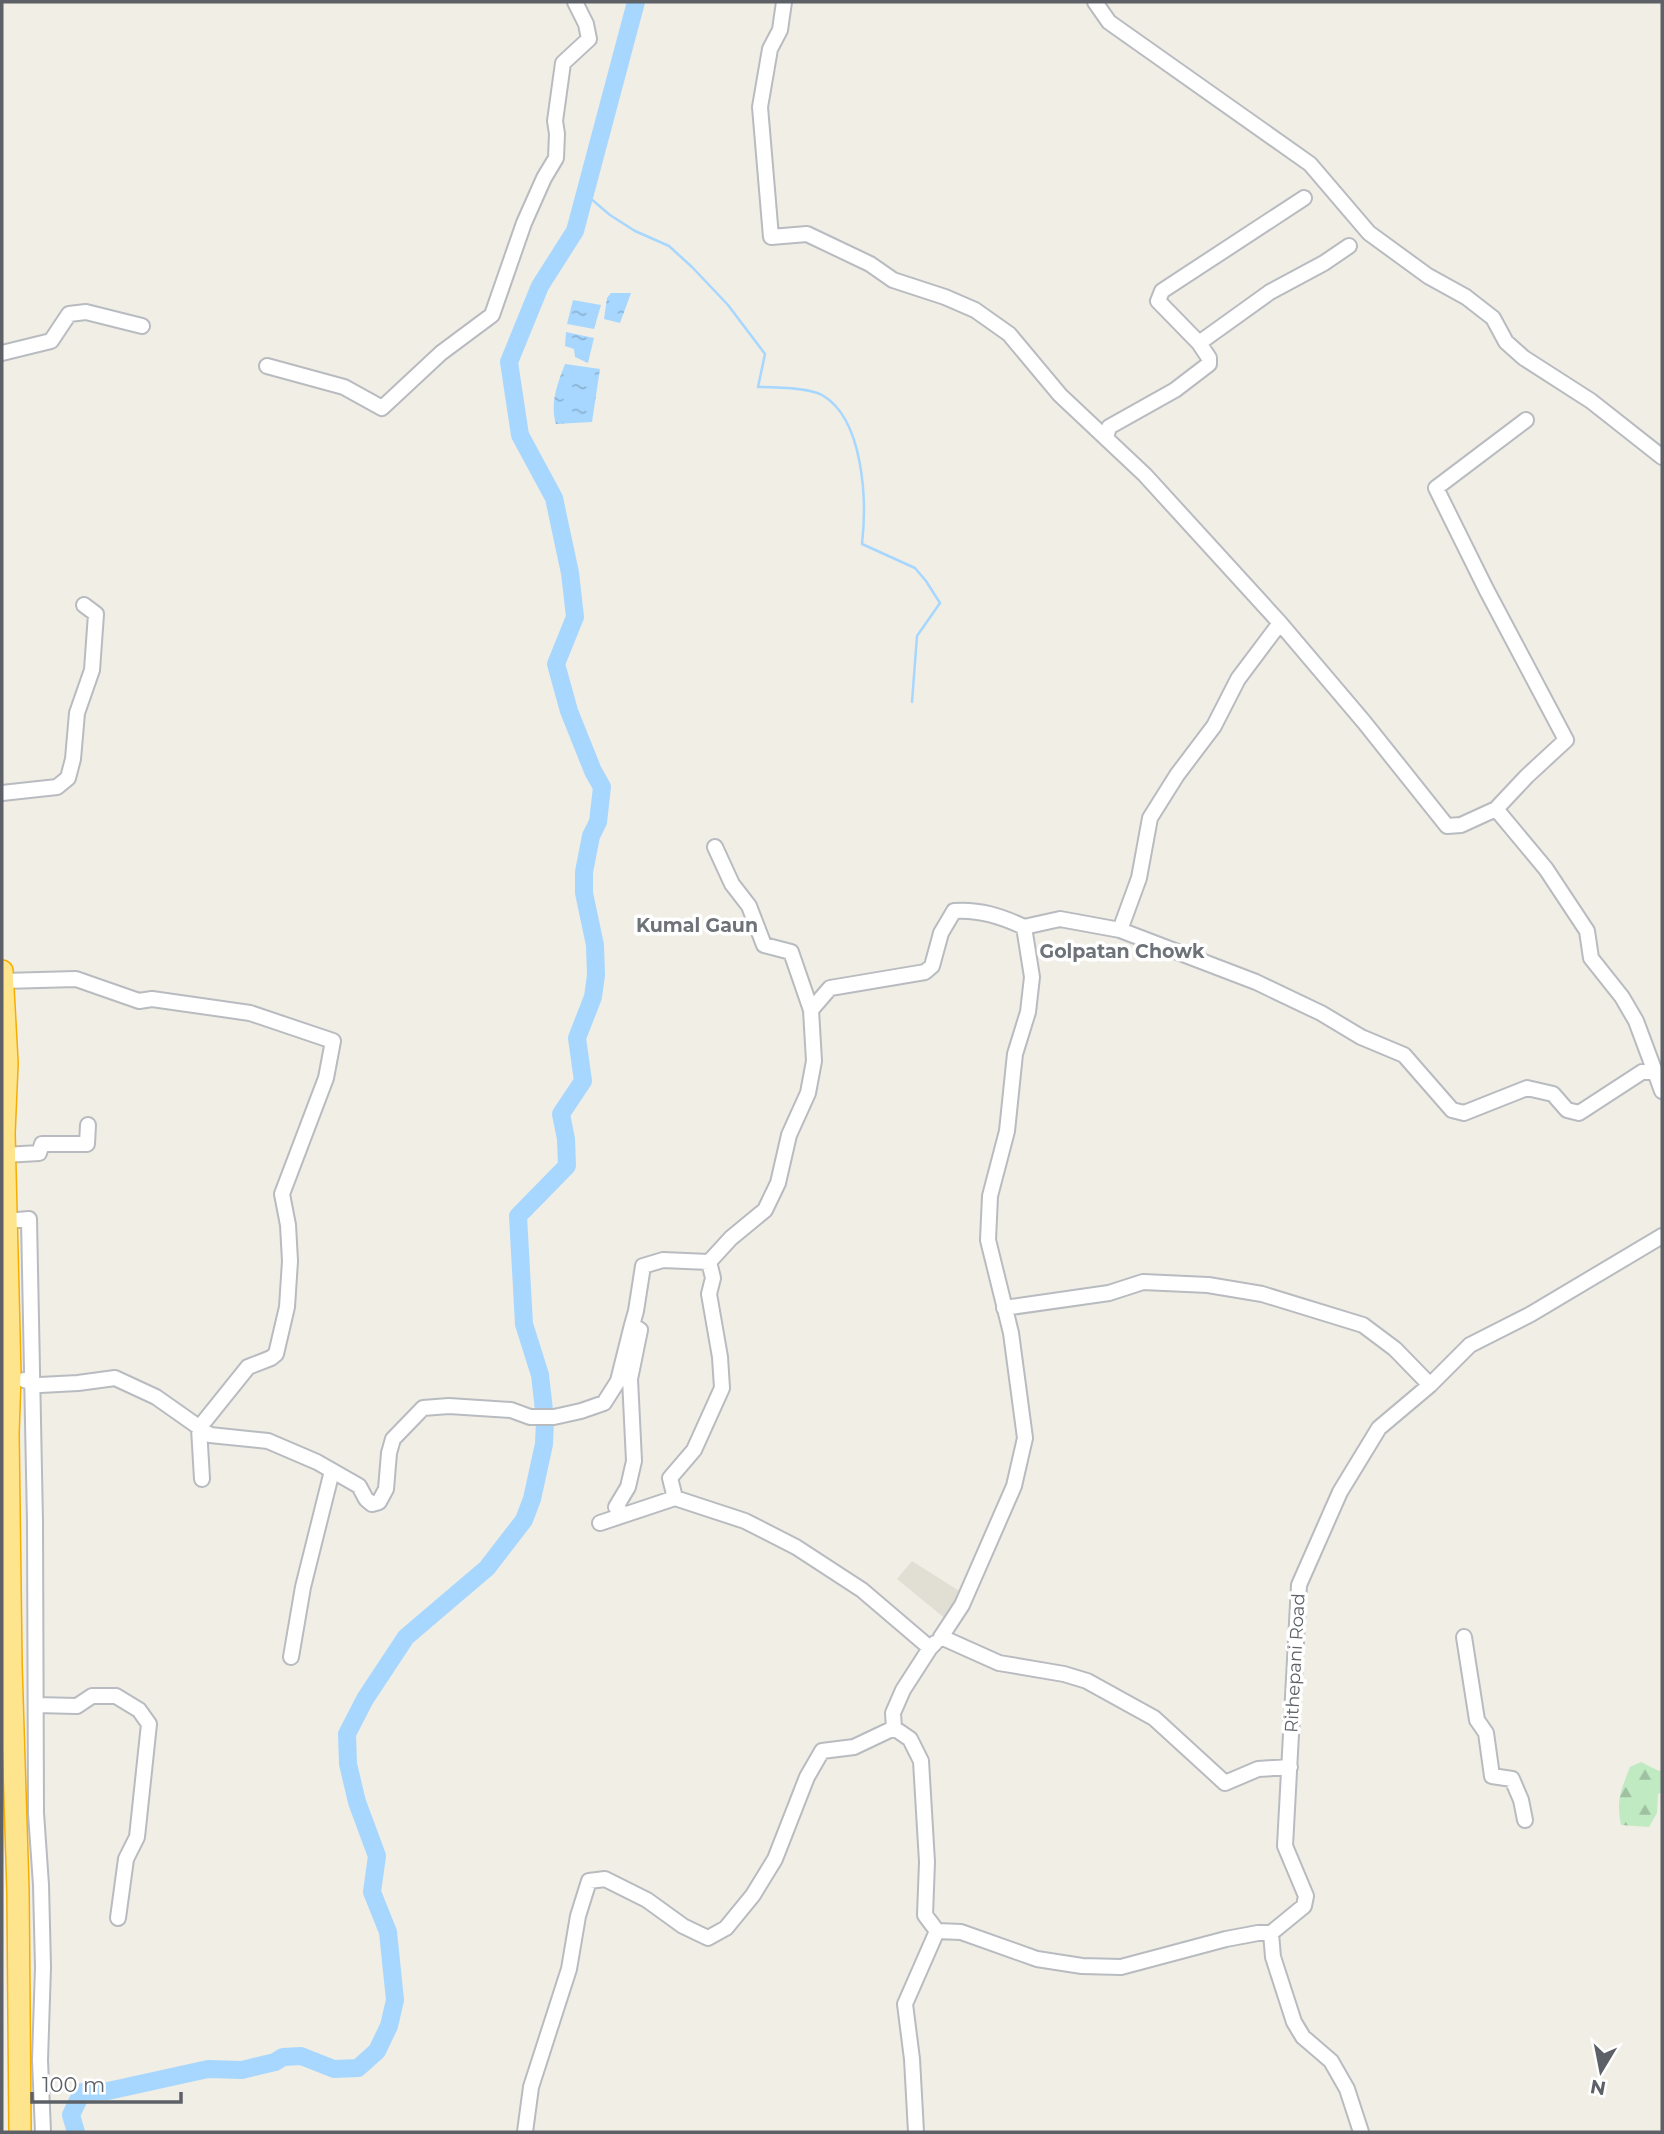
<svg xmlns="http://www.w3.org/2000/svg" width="1664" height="2134" font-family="Montserrat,sans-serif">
<defs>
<pattern id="forest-firs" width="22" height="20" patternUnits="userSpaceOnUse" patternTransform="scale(1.75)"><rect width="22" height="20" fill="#c0eac1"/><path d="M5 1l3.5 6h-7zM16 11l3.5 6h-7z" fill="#9fc1a1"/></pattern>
<pattern id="water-ripples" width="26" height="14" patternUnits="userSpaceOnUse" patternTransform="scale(1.75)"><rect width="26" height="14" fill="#a7d7ff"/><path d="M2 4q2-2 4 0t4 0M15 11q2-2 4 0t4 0" fill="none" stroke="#8bb2d2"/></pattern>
</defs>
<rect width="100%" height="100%" fill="#f1eee5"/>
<path fill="#e1ded4" d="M912,1561L964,1594L947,1620L897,1579Z"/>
<path fill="url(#forest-firs)" d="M1641,1762L1659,1771L1662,1770V1792L1658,1794L1657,1813L1649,1827L1621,1825C1616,1800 1621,1790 1630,1767Z"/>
<path fill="url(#water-ripples)" d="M611,293H631L620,323L604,319L607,298Z
M573,300L601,305L594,329L567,324Z
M566,332L594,338L588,363L575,357L574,349L565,346Z
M565,364L600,369L592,422L556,424C550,403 557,385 565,364Z"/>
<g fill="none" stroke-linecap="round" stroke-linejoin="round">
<path stroke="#a7d7ff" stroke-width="2.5" d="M590,170V198L610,215L635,231L669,246L692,267L728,305L765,354L758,387C773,387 809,388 822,395C864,419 867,501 862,544L915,568L926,581L940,603L917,636L912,702"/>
<path stroke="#a7d7ff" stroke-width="18" d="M76,2132L71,2115L82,2092L108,2091L208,2069L242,2070L275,2062L283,2057L301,2056L334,2069L358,2068L377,2051L389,2026L395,2000L388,1932L372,1892L377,1856L357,1802L348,1764L347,1734L365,1699L406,1637L487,1568L524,1520L532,1499L544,1444L545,1419L540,1375L524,1324L518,1216L567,1166L566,1139L561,1114L583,1081L577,1038L593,997L596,975L595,945L584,893V872L591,836L598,822L602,787L593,771L569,711L556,664L575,617L570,573L554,498L520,435L509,362L540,286L575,231L636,2"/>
<g stroke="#b8bbc0" stroke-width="18">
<path id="minor" d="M784,2L780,30L770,49L760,107L771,237L807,234L870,264L893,280L945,297L975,310L1009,334L1060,395L1145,475L1280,623L1364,722L1447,826L1461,825L1496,809L1546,869L1587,931L1591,958L1622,997L1636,1021L1655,1072
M1095,2L1109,22L1310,164L1369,233L1428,276L1466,297L1493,318L1506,342L1524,358L1591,401L1662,457
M1199,343L1158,301L1162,291L1304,198
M2,353L51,341L69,314L86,312L142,326
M267,366L344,387L382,408L441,353L492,315L524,223L544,178L556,158L557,134L555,121L563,63L589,39L586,24L575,2
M1106,438L1109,427L1175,390L1209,364V358L1199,343L1270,292L1324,263L1349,246
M2,793L57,787L68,778L73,759L77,713L92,670L96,614L84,605
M1496,809L1527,776L1566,740L1486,589L1436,488L1526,420
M1120,930L1139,878L1150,818L1177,775L1214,726L1238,679L1280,623
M3,981L76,979L139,1001L152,999L250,1013L333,1041L326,1078L282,1194L288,1225L290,1261L287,1307L276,1354L271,1358L248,1367L199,1428L202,1479
M811,1010L830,988L925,972L932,966L941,933L954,911C979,909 1001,916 1024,927
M5,1155L39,1153L42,1144H87L88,1125
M6,1221L29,1219L35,1522L36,1813L41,1885L43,1967L40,2060L43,2132
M1004,1308L1109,1293L1143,1282L1208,1285L1262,1294L1363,1325L1395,1349L1430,1385
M24,1380L40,1385L78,1383L115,1378L156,1397L210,1435L268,1441L317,1462L359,1486L366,1499L372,1504L379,1502L386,1489L389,1453L393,1439L423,1408L449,1406L511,1410L530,1417H554L581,1411L604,1403L618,1381L632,1325
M675,1498L745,1521L796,1547L862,1590L930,1648L935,1643
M624,1515L616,1507L628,1487L634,1461L630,1379L640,1330L632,1325L636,1311L643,1266L663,1260L709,1262
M600,1523L675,1498L670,1478L694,1450L722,1388L720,1357L709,1294L713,1278L709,1262L731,1238L765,1210L778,1183L789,1135L808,1093L814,1061L811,1010L791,952L764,945L749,906L732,884L715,847
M1464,1637L1477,1720L1486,1733L1492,1776L1512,1779L1521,1800L1525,1820
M930,1648L903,1690L893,1713L894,1728L910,1739L921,1761L927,1862L925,1915L937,1931L961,1932L1037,1959L1082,1966L1121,1967L1226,1939L1258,1933H1271
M291,1657L303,1587L332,1471
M36,1705L77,1706L92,1696H116L139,1710L149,1724L137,1837L126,1859L118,1918
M1290,1767L1258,1769L1225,1783L1154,1718L1087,1681L1064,1674L999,1663L941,1637L962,1605L1014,1486L1025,1438L1011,1333L988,1240L990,1196L1007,1131L1015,1054L1028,1012L1032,977L1024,927L1060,919L1120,930L1256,982L1321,1013L1361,1037L1404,1055L1452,1110L1464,1113L1527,1088L1553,1094L1567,1110L1579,1113L1642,1072H1655L1662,1091
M525,2132L531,2087L569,1969L578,1916L589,1881L605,1879L647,1900L683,1926L708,1938L726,1928L753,1895L775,1859L807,1777L822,1751L854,1747L894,1728
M916,2132L912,2059L905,2004L937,1931
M1361,2132L1347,2089L1331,2061L1303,2037L1294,2022L1273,1957L1271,1933L1304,1906L1306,1896L1285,1846L1299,1585L1340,1492L1379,1428L1430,1385L1470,1345L1531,1314L1662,1236"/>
</g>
<g stroke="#f6ae00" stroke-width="24">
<path id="highway" d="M2,971L7,1063L4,1133L10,1375L8,1433L11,1666L18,1891L20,2132"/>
</g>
<use href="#minor" stroke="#fff" stroke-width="14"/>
<use href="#highway" stroke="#ffe48e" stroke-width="21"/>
</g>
<g text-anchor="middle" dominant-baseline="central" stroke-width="7" stroke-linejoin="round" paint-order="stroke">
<g font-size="18" fill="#5d6167" stroke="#fff">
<text transform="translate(1295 1663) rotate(-87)">Rithepani Road</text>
</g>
<g font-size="19" font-weight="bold" fill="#6e7379" stroke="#fff">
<text x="697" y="925">Kumal Gaun</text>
<text x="1122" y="951">Golpatan Chowk</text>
</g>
</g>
<rect width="1664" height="2134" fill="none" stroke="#5d6167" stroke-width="7"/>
<g transform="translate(1601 2071) rotate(190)" stroke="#ffffff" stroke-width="5" paint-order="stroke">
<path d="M0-5L12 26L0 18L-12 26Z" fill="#5d6167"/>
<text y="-10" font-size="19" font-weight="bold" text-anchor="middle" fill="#5d6167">N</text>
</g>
<path d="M32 2092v10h149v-10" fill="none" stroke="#5d6167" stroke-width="3.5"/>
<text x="42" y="2092" font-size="21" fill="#5d6167" stroke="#ffffff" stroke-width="5" paint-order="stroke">100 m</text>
</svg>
